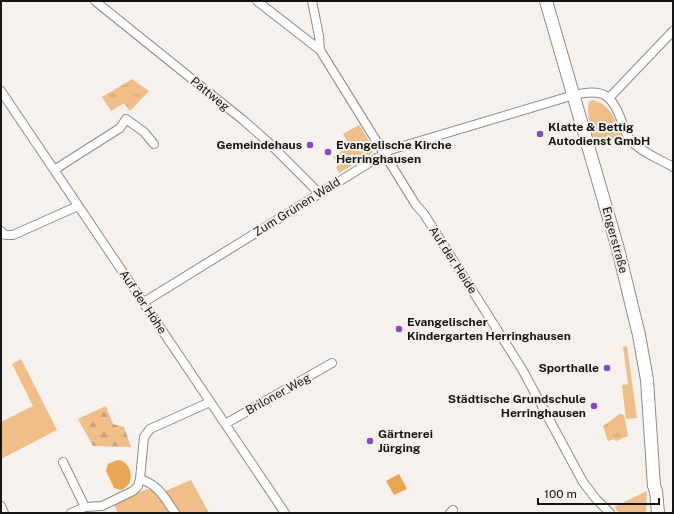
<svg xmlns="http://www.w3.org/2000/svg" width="674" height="514" font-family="'Public Sans',sans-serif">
<defs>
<pattern id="forest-firs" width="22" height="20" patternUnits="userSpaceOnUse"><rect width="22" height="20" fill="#efbe89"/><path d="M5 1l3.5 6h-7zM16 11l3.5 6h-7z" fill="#cca275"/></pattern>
<pattern id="park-tufts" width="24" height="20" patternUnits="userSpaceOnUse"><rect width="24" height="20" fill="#efbe89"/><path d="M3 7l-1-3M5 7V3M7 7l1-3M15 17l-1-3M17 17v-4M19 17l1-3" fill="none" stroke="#cca275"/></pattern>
</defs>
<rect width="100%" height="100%" fill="#f6f1ec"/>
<path fill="#efbe89" d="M592,100C612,105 614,119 622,136L595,145C592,133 586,115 589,102Z
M359,125L372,146L373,152L369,155L339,173L336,167L338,165L333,157L350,146L343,134Z
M627,346L637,418L626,419L622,385L628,384L623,347Z
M21,359L57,430L1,459V422L33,406L12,364Z
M191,480L209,513H118L113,503L147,489L163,492Z
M647,491L646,513H619L615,508L616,506Z"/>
<path fill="url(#forest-firs)" d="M106,406L113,424L124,427L131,447L93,446L78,419Z"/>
<path fill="url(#park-tufts)" d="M132,79L149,91L130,111L124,103L111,111L102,97Z
M620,414L624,415L628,436L616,441L614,439L608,441L603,426Z"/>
<path fill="#eba654" d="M120,460C130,464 133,474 129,484L122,490L114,488L106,471L108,464L115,461Z
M399,474L407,489L394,495L386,481Z"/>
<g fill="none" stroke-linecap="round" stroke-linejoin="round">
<g stroke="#908c87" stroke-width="10">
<path id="minor" d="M95,1L243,120L268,142L319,193
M257,1L320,50
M312,1L319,36L320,50L416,205L424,214L522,369L583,482L596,499L610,513
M1,91L285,513
M609,98L673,31
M54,170L120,128L126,119L144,132L154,144
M1,231L5,235H13L78,206
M144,302L390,150L574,95C603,88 612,94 622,122C624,129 627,136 631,141C642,153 660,159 673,167
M225,424L332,363
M63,462L85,507
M140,479C159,485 164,497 175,513
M1,506L4,513
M71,513L85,507L102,506L133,491L138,486L140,479L144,437L150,429L210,402
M450,513L453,510"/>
</g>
<g stroke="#908c87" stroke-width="14">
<path id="secondary" d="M546,1L618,249L639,335L647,380L654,486L656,491L658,513"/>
</g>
<use href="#minor" stroke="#fff" stroke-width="8"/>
<use href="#secondary" stroke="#fff" stroke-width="12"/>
</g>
<g fill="#874ac0" stroke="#f6f1ec" stroke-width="1.5">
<circle cx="540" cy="134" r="4"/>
<circle cx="310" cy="145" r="4"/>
<circle cx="328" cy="152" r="4"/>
<circle cx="399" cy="329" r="4"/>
<circle cx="607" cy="368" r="4"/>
<circle cx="594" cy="406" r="4"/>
<circle cx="370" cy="441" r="4"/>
</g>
<g text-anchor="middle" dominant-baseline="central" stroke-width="4" stroke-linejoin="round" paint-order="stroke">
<g font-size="12" fill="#171514" stroke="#f6f1ec">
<text transform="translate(210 94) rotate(39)">Pattweg</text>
<text transform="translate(297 207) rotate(-32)">Zum Grünen Wald</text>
<text transform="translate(615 240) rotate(75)">Engerstraße</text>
<text transform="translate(453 260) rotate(57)">Auf der Heide</text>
<text transform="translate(143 302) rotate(56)">Auf der Höhe</text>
<text transform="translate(278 394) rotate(-29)">Briloner Weg</text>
</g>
<g font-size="12" font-weight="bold" fill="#171514" stroke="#f6f1ec" text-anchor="start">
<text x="548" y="127">Klatte &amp; Bettig<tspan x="548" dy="14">Autodienst GmbH</tspan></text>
<text x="302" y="145" text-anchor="end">Gemeindehaus</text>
<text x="336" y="145">Evangelische Kirche<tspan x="336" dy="14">Herringhausen</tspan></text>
<text x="407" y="322">Evangelischer<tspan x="407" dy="14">Kindergarten Herringhausen</tspan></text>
<text x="599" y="368" text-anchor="end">Sporthalle</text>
<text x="586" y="399" text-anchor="end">Städtische Grundschule<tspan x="586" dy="14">Herringhausen</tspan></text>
<text x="378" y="434">Gärtnerei<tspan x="378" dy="14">Jürging</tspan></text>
</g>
</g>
<rect width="674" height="514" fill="none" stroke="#171514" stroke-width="4"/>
<path d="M538 498v6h121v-6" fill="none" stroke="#171514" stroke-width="2"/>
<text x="544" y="498" font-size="12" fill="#171514" stroke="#f6f1ec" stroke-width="3" paint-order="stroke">100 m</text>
</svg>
